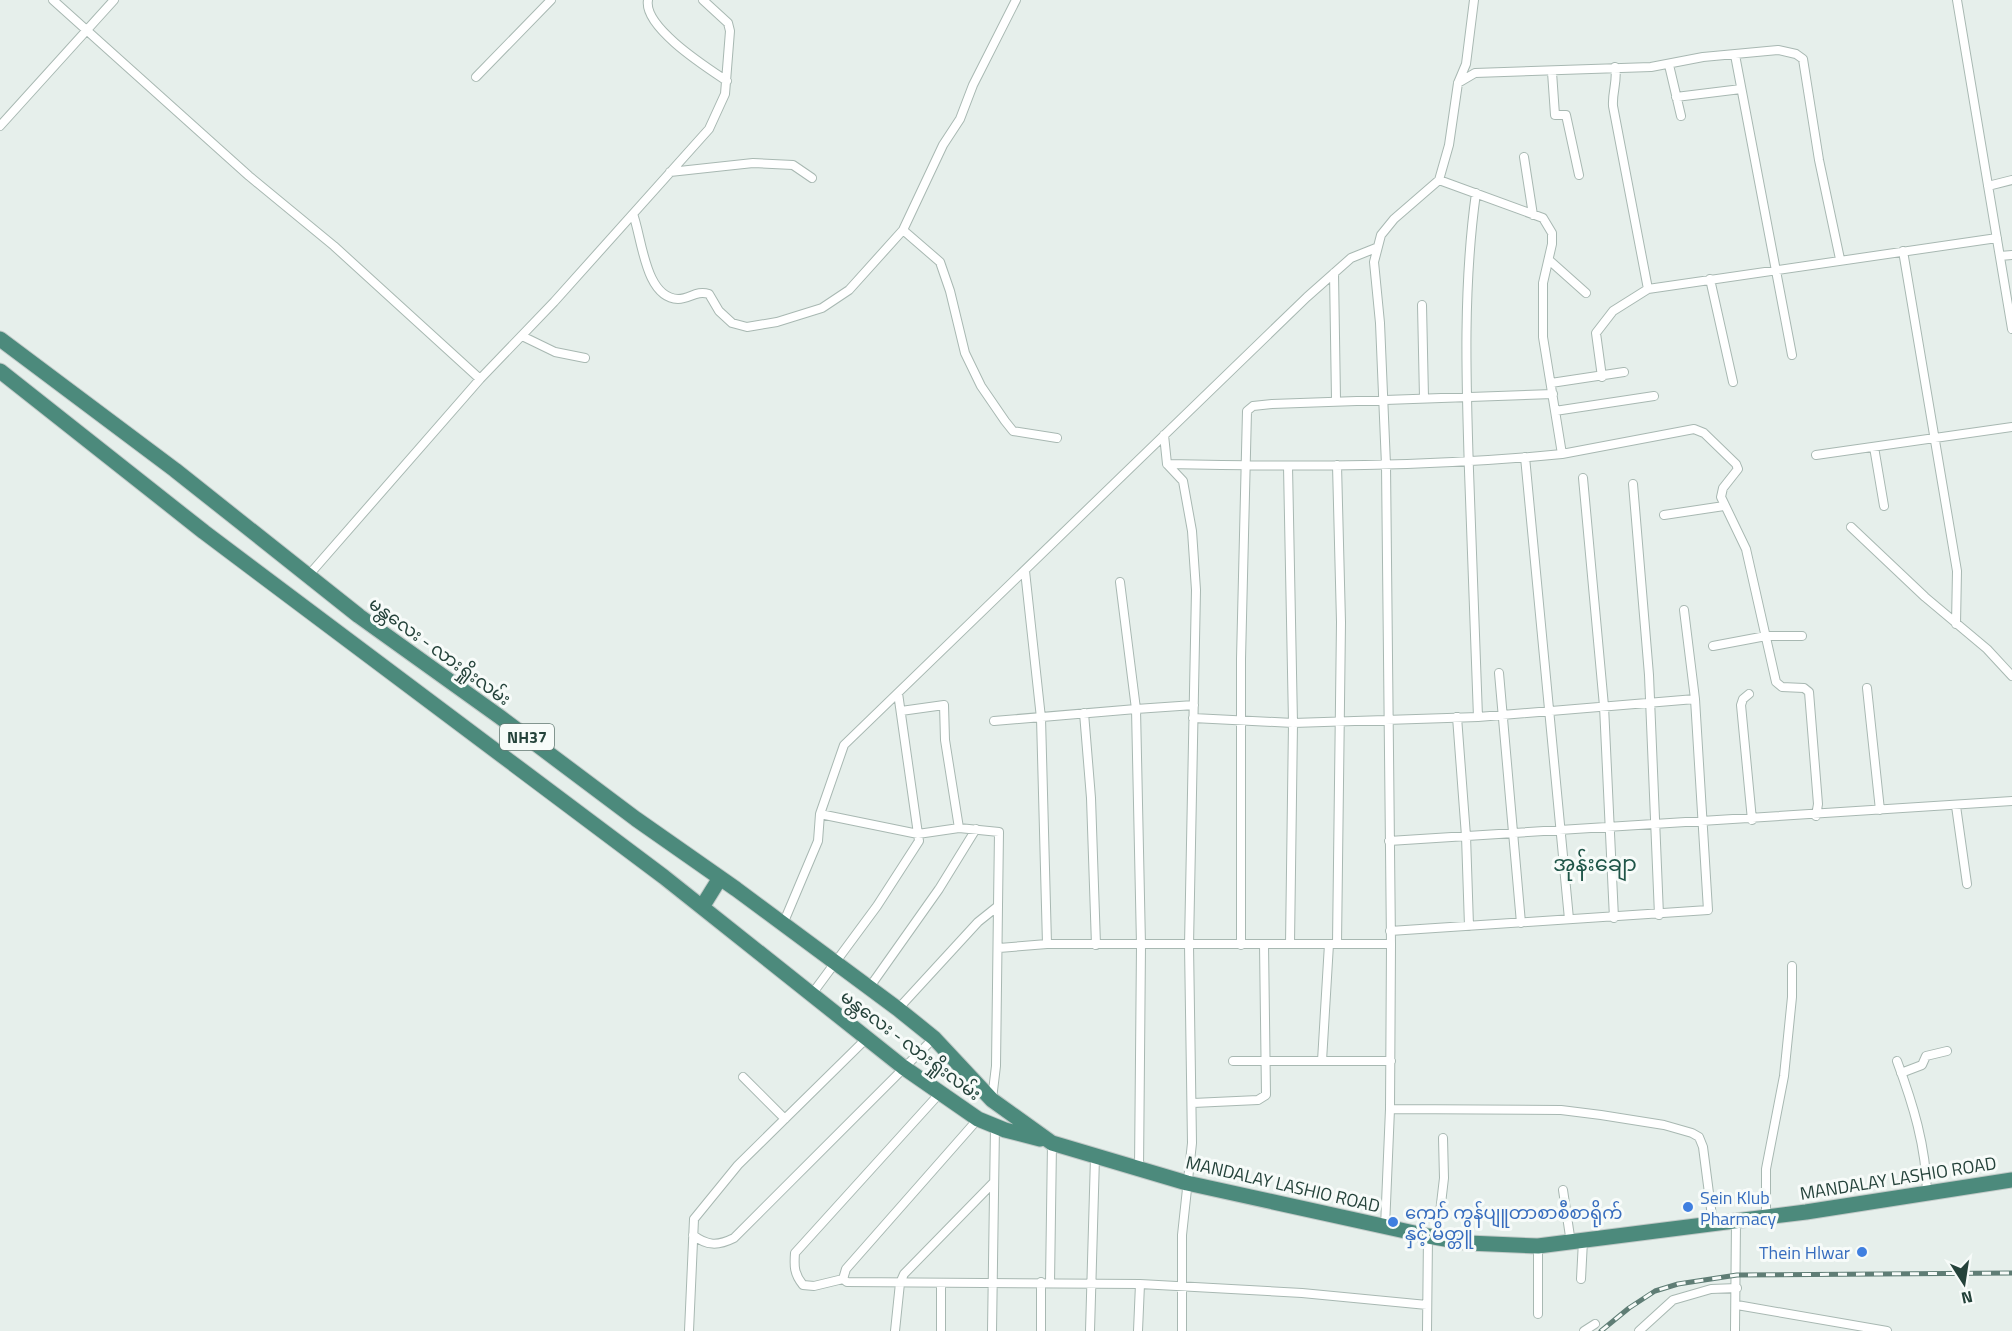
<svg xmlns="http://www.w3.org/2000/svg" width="2012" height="1331" font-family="'Titillium Web','Noto Sans Myanmar',sans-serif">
<rect width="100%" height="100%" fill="#e6efeb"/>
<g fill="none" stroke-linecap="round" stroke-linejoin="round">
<g stroke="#a8b8b2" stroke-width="10">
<path id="minor" d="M53,0L249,176L334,246L480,379
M648,0C643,27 706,67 727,81
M1957,0L2012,329
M1735,55L1792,355
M1669,65L1681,116
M1615,67C1618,81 1612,91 1613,106L1648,289L1997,238
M1552,72L1555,115H1566L1579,175
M476,77L551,0
M1458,83L1475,73L1651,67L1703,57L1778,50L1796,54L1803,59L1819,160L1840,259
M1676,97L1741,89
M0,126L114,0
M1524,157L1533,215
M670,172L753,163L793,165L812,178
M1439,180L1543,218L1552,233V244L1543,283V337L1562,454L1694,429L1704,433L1736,464L1738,469L1723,488L1721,497L1746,549L1776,682L1782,687L1804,688L1809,692L1818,804L1816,816
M1988,186L2012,180
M1476,193C1463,286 1466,378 1469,471C1472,553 1475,635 1478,717
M633,214C642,238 645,298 678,299C690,299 696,290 709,294L719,311L732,323L747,327L777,322L822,308L849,290L903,230L943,145L960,119L973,85L1016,0
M903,230L940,262L950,291L965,353L981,386L1005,421L1013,431L1057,438
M1903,251L1957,571L1956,624
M2000,256L2012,255
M1549,260L1586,293
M1334,273L1336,400
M1710,279L1733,382
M1422,305L1424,398
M522,336L555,352L585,358
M1602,377L1596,333L1613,311L1648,289
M1551,383L1624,372
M1555,411L1654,396
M1164,435L1167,464L1183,481L1192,531L1196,590L1189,945L1192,1143L1182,1235V1331
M1874,447L1884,506
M1816,455L2012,427
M1525,457L1569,919
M1167,464C1299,467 1431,467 1562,454
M1288,466L1293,723L1290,944
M1583,478L1604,706L1614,918
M1633,484L1649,675L1659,915
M1664,515L1724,506
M1851,527L1925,597L1987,649L2012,676
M1025,571L1041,718L1047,944
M308,576L480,379L554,302L709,129L725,94L730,31L728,23L703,0
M1713,646L1766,636H1802
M1499,673L1521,923
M1867,688L1880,810
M1749,694L1743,699L1741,705L1752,820
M901,711L944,705L945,740L959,828
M1084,713L1091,798L1096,945
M1457,717L1466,836L1469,926
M1193,718L1293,723L1478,717L1695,699
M994,721L1136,709L1120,582
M1956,806L1967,884
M820,814L918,834L959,828L999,832L998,906
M1389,841L2012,801
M783,924L818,841L820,814L844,745L1307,297L1351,258L1376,248
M1390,931L1708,910L1695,699L1684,610
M1337,944L1341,622L1337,465
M1241,945V659L1247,411L1253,406L1272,404L1553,394
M999,948L1047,944H1391
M869,988L939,889L976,829
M812,994L877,906L919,841L898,693
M898,1009L978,922L998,906L996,1066L992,1099
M1233,1061H1391
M1322,1061L1329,944
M1897,1061C1913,1104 1926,1146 1927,1193
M1901,1073L1922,1065L1926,1056L1947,1051
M743,1077L785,1119
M1193,1103L1258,1100L1266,1095L1264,944
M1390,1109L1561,1110L1601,1115L1664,1125L1692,1133L1699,1137L1703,1147L1713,1224
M978,1119L846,1269L843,1279L847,1282L1140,1284L1302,1293L1427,1305
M1139,1170L1141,945L1136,709L1194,705
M1563,1190L1571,1243
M1766,1217V1169L1784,1076L1792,997V966
M1385,1227L1390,1109L1391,944L1386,465L1380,323L1374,262L1381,235L1394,219L1439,180L1449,145L1458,83L1466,64L1474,0
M693,1235C707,1246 718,1246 734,1238L934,1038
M1437,1238L1444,1178L1443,1138
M843,1279L814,1286L803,1285C794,1274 794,1266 795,1253L940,1093
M1581,1279L1583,1241
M1050,1283L1052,1143
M1737,1305L1887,1331
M1538,1314V1246
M689,1331L694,1219L738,1165L867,1038
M895,1331L900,1283L904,1274L993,1183
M941,1331V1283
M992,1331L995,1126
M1041,1331V1282
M1090,1331L1095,1157
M1138,1331L1140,1284
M1427,1331L1428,1236
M1584,1331L1595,1324
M1639,1331L1673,1300L1711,1289L1737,1288
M1735,1331L1736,1221"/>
</g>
<g stroke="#c2cac8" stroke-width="17">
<path id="trunk" d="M0,339L175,470L359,616L500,717L636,819L736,889L898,1009L934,1038L992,1100L1052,1143L1187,1183L1428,1236L1468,1243L1538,1246L1806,1212L2012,1180
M0,371L204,532L664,877L903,1067L978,1119L1005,1130L1040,1139
M702,907L720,878"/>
</g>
<use href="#minor" stroke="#fff" stroke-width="8"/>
<use href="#trunk" stroke="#4c8a7c" stroke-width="15"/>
<g stroke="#5f7d75" stroke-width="5">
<path id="rail" d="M1601,1331L1629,1308L1655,1291L1678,1284L1737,1275L2012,1273"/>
</g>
<use href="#rail" stroke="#f7fbf9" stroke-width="3" stroke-dasharray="9" stroke-linecap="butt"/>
</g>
<g fill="#3f7fe0" stroke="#f7fbf9" stroke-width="2">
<circle cx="1688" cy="1207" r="6"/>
<circle cx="1393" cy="1222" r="6"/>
<circle cx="1862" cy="1252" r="6"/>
</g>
<g text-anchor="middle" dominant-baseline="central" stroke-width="6" stroke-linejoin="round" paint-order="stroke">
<rect fill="#f7fbf9" stroke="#637a73" stroke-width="1.5" x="500" y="724" width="54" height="26" rx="4.5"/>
<g font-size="16" font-weight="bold" fill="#24423a">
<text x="527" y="737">NH37</text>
</g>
<g font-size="18" fill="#24423a" stroke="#f7fbf9">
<text transform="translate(440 651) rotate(36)">မန္တလေး - လားရှိုးလမ်း</text>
<text transform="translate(911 1045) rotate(37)">မန္တလေး - လားရှိုးလမ်း</text>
<text transform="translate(1898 1178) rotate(-9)">MANDALAY LASHIO ROAD</text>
<text transform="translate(1283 1184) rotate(13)">MANDALAY LASHIO ROAD</text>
</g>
<g font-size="18" fill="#366cbe" stroke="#f7fbf9" text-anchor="start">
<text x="1700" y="1197">Sein Klub<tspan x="1700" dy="21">Pharmacy</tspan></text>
<text x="1405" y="1212">ကျော် ကွန်ပျူတာစာစီစာရိုက်<tspan x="1405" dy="21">နှင့် မိတ္တူ</tspan></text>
<text x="1850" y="1252" text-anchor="end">Thein Hlwar</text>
</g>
<g font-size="21" fill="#1f5548" stroke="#f7fbf9">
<text x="1595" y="863">အုန်းချော</text>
</g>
</g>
<g transform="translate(1964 1283) rotate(168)" stroke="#f7fbf9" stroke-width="4.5" paint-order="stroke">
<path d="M0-4.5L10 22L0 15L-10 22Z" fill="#24423a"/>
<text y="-9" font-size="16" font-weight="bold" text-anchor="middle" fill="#24423a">N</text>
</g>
</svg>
